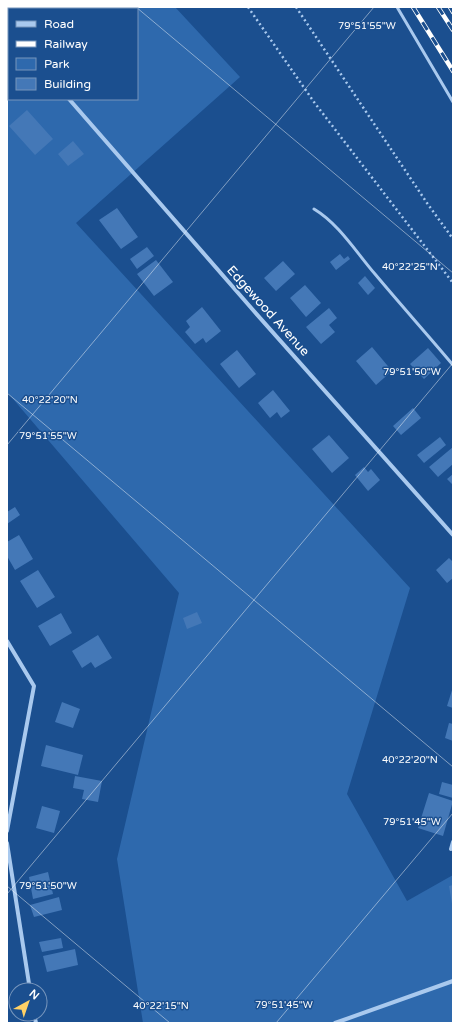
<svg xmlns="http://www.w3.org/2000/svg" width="460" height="1030" font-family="'Varela Round',sans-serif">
<rect width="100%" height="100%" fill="#1b4f8f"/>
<path fill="#2e69ad" d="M68,7H175L240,77L76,223L410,588L347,794L407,901L453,875V1023H143L117,859L179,593L7,392V53L9,52V99H137V9H66Z"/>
<path fill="#4478b7" d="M31,7H42L40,9H33Z
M27,110L53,139L35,155L9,126Z
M73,141L84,154L68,166L58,154Z
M117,208L138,237L121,249L99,220Z
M147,247L154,256L137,269L130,259Z
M340,254L344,259L348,256L350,259L336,270L330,262Z
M156,260L173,282L154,296L137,274Z
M283,261L295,274L276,291L264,278Z
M365,276L375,288L368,295L358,283Z
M305,285L321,303L306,317L290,298Z
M202,307L221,331L206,343L203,338L195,344L185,332L190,327L186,321Z
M329,308L337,318L329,325L335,332L321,344L306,327Z
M372,347L392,371L376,385L356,361Z
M428,348L441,363L424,379L410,364Z
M237,350L256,374L239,388L220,364Z
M273,390L290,411L281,418L277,412L270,418L258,403Z
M413,408L421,418L401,435L393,426Z
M329,435L349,458L332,473L312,449Z
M440,437L446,445L424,463L417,455Z
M453,447V464L438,477L429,467Z
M364,467L368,472L371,469L380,480L368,491L355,475Z
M453,474V485L447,479Z
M15,507L20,515L7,524V512Z
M19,535L33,559L15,570L7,556V542Z
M449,558L453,562V578L447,583L436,570Z
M38,570L55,597L37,608L20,581Z
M197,612L202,623L187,629L183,618Z
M61,613L72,633L50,646L38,626Z
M98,635L112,658L95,668L91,662L82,668L72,651Z
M453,687V708L447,706Z
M62,702L80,709L73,728L55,722Z
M449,723L453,724V741L445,738Z
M46,745L83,755L78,775L41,766Z
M75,776L102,781L98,802L82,799L84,790L73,788Z
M442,782L453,785V798L439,794Z
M429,793L453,801L443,836L418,828Z
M42,806L60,811L54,833L36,828Z
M48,872L53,894L33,899L29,877Z
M453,885V904H452L449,886Z
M59,897L62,910L34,917L30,905Z
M61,938L63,948L42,952L39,942Z
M75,949L78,965L47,972L43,956Z"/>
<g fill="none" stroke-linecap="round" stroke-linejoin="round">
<path stroke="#a9c9ee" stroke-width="2.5" stroke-dasharray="2 3" stroke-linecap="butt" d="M248,7L314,102L453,283
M296,7L427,203L453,239"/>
<path stroke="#a9c9ee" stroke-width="3" d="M397,7L453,102
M314,209C339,224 356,252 375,274C400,304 427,334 453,365"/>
<path stroke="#a9c9ee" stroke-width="4" d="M7,24L9,26
M69,99L253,310L453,535
M7,641L34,686L7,831
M7,843L30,990
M451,849L453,842
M34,1014L36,1023
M335,1023L453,981"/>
<g stroke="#fff" stroke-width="4.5">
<path id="rail" d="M413,7L453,71
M438,7L453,30
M450,7L453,12"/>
</g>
<use href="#rail" stroke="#1b4f8f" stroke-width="3" stroke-dasharray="9" stroke-linecap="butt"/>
</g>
<path fill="none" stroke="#fff" stroke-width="1" stroke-opacity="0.45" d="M136,7L453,273M7,393L453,767M7,445L374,7M7,886L170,1023M7,894L453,363M276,1023L453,813"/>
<g text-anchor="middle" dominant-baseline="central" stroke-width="3" stroke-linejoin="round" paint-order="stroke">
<g font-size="13" fill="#fff" stroke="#1b4f8f">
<text transform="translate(268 311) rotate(48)">Edgewood Avenue</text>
</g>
</g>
<g font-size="10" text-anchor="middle" fill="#fff" stroke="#1b4f8f" stroke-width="3" stroke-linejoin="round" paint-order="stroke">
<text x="367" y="29">79°51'55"W</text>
<text x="410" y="270">40°22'25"N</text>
<text x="412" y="375">79°51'50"W</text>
<text x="50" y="403">40°22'20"N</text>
<text x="48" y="439">79°51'55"W</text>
<text x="410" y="763">40°22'20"N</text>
<text x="412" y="825">79°51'45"W</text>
<text x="48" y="889">79°51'50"W</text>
<text x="284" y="1008">79°51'45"W</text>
<text x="161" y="1009">40°22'15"N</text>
</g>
<rect width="460" height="1030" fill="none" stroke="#ffffff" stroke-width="16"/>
<rect x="8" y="8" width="130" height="92" fill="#1b4f8f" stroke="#7695bc"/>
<rect x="16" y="21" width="20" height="6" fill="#a9c9ee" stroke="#7695bc"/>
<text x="44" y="28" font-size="12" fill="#ffffff">Road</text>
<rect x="16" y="41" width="20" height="6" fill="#ffffff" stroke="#7695bc"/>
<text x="44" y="48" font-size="12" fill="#ffffff">Railway</text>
<rect x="16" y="58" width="20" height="12" fill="#2e69ad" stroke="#7695bc"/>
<text x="44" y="68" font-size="12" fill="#ffffff">Park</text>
<rect x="16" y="78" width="20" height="12" fill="#4478b7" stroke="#7695bc"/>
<text x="44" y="88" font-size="12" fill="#ffffff">Building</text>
<g transform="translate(28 1002) rotate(40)"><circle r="19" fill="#1b4f8f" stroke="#7695bc"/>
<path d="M0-3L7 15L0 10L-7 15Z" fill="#ffd166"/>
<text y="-6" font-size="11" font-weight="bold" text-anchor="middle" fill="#ffffff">N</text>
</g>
</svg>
